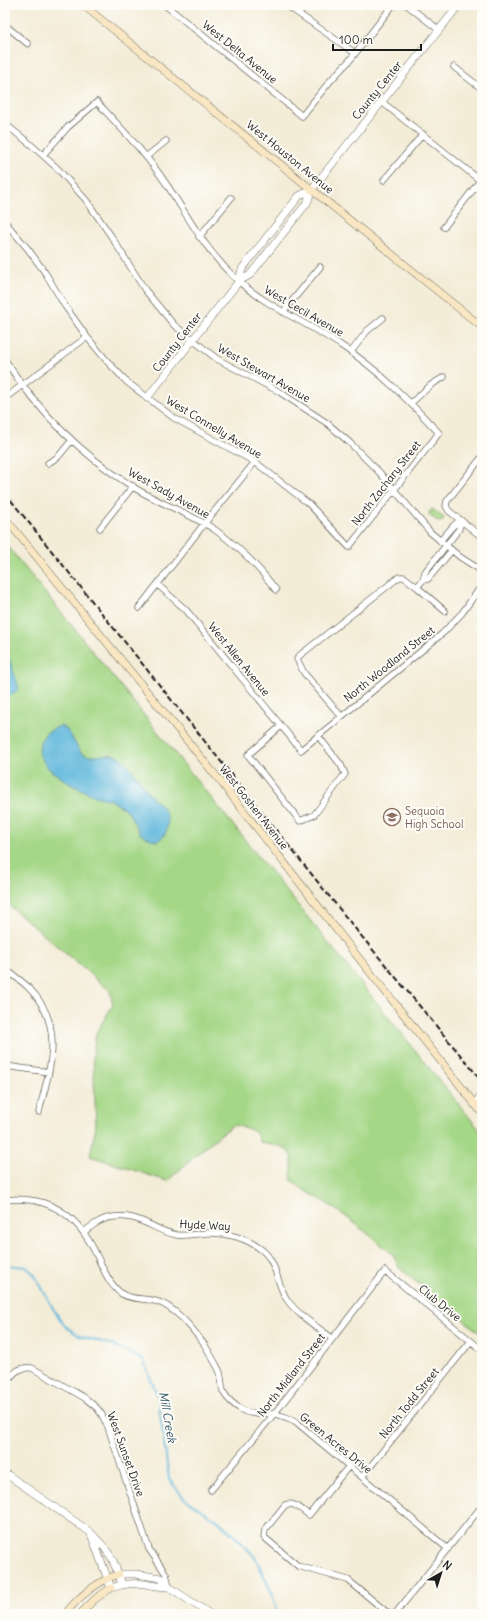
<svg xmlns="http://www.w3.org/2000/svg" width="487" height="1619" font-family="Delius,sans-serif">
<rect width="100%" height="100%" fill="#fdfcf7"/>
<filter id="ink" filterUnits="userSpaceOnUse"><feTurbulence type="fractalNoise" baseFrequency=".025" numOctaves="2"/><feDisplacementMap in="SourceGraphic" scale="8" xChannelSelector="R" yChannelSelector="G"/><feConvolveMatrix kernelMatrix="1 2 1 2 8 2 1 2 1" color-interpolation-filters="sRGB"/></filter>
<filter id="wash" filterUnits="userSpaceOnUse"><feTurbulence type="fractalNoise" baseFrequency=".012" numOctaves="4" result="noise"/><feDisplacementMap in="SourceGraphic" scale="16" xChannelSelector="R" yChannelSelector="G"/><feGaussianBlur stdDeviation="0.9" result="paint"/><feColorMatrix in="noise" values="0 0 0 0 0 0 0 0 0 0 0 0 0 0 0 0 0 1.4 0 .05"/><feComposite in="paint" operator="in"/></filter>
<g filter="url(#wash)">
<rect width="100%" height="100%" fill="#f3ecd7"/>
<path fill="#a4d786" stroke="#607a51" d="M432,509L444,518L442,521L439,522L429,515V513Z
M5,543L482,1133V1335L399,1268L394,1256L388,1250C368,1234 349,1218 328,1204C316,1196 302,1190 291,1180C291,1174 293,1167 292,1161C291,1145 271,1144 259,1142C258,1128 245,1128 233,1125L211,1142L167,1181L90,1156L96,1125L93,1054L96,1033L113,1005L110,991L5,902Z"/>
<path fill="#5eb7dc" stroke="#3d6a7c" d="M5,647L19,688L14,693L5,698Z
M61,726L68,731L81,753C96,761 106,750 119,757C130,763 142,785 150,795C154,800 159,803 163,808C170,820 170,836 156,841L146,837L140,834L128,811L111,800L95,796L72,785L50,770L45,764L39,754L40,742L46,733L57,727Z"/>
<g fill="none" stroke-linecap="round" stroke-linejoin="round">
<path stroke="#5eb7dc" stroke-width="2" d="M5,1265L26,1267L34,1274L54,1310L64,1325L79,1336L113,1345L143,1360L158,1397L169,1479L185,1499L217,1520L237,1538L255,1557L272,1593L276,1608L280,1614"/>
</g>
</g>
<g filter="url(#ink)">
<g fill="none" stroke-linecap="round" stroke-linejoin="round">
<g stroke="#67655d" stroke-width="7">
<path id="minor" d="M165,5L302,116L331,80L350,60L393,5
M286,5L355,53
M407,5L439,30
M5,25L28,44
M454,67L482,89
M382,102L482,182
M5,124L29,143L57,168L86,200L111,236L145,290L174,325L217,359L278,391L327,423L350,443L380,473L430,532L460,557L482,571
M146,157L166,141
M384,180L423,134
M5,222L28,249L46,274L65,306L87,337L107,361L127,382L174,418L255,462L309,504L349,547L439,433C409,401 379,370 342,346C308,323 269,308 237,280C205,250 191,221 167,185C147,155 122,129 97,102L68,127L43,155
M444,227L480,181
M199,237L231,198
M283,312L320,267
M351,352L367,331L383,318
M5,360C38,411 82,455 133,487C159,503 188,513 214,529C238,546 259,567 276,590
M5,398L87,337
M411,403L431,385L444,377
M482,457L447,501L446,506L449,511L482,537
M48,463L58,457L72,440
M100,528L133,486
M440,541L454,525L461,520L459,529L425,572L423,580L417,587L445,611
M423,580L428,579L452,550
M158,585L186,610L301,750L443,633L462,613L482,585
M139,608L204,524L255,462
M341,716L304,673L297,659L299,656L399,577H404L417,587
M281,726L248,755L300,821L314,815L345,774L341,765L318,736
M5,969C13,975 22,981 29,988C66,1026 50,1067 39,1112
M5,1066L49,1072
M5,1200C48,1195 78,1215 96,1254C103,1268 109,1285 122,1294C132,1300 144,1298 155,1301C175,1306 192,1328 204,1344C209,1352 215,1362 219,1370C222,1376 221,1384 223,1391C226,1398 235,1406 242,1410C252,1416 264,1412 275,1414C282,1415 288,1418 295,1421L448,1549
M84,1232C93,1225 102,1218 113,1217C140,1213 153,1231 177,1235C187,1236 197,1234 207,1233C226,1232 247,1238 262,1250C278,1263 276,1285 288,1301C299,1316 317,1327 332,1338
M5,1384C13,1374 18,1366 32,1368L85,1398L97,1408L102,1415L108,1427L149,1549L166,1574L169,1586
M349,1466L309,1515C302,1510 294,1501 285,1505L265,1530L264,1537L298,1566L348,1580L389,1614
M362,1477L471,1341
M211,1490L274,1414L385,1271L482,1350
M395,1614L482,1506"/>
</g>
<g stroke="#67655d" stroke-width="8">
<path id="tertiary" d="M239,281L242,269L299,196L312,189
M147,398L239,281L250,275L307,203L312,189L459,5
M474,1104L482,1095
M5,1473L90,1532L104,1547L112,1558L122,1584
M91,1534L111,1588C123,1584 136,1582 150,1585C157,1586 162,1587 169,1587
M119,1574H136L161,1578L169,1587L210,1614"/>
</g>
<g stroke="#67655d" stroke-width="8">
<path id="secondary" d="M83,5L482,327
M5,518L221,782L350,947L482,1113
M65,1614C80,1595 96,1582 119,1574
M80,1614L95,1599L111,1588"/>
</g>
<use href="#minor" stroke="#fff" stroke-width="5.5"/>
<use href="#tertiary" stroke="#fff" stroke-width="7"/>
<use href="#secondary" stroke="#f9e7c3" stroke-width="7"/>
<path stroke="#1c1c1c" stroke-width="2" stroke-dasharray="6 3" stroke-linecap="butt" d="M5,493L358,932L482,1081"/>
</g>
</g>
<defs>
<g id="school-ring" transform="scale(0.9)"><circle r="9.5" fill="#fdfcf7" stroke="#8d6e63" stroke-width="1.5"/><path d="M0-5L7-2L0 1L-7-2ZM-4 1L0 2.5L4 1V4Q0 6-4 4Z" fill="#8d6e63"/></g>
</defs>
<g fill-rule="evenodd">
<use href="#school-ring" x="392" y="817"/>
</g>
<g text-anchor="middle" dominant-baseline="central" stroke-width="4" stroke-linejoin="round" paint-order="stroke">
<g font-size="11" fill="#1c1c1c" stroke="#fdfcf7">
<text transform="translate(240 52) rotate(39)">West Delta Avenue</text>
<text transform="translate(377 90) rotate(-51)">County Center</text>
<text transform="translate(290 157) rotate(39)">West Houston Avenue</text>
<text transform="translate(304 311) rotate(30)">West Cecil Avenue</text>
<text transform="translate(177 342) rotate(-52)">County Center</text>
<text transform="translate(264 373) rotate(30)">West Stewart Avenue</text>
<text transform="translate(214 427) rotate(31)">West Connelly Avenue</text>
<text transform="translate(386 483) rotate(-52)">North Zachary Street</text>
<text transform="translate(169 493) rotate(29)">West Sady Avenue</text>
<text transform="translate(239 659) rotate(51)">West Allen Avenue</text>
<text transform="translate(389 664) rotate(-39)">North Woodland Street</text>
<text transform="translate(254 807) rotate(52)">West Goshen Avenue</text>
<text transform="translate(205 1225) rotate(3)">Hyde Way</text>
<text transform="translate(440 1303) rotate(39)">Club Drive</text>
<text transform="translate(291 1375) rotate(-52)">North Midland Street</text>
<text transform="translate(409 1403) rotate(-51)">North Todd Street</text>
<text transform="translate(336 1443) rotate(39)">Green Acres Drive</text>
<text transform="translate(126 1454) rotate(70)">West Sunset Drive</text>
</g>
<g font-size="11" fill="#785e54" stroke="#fdfcf7" text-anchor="start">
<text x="405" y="811">Sequoia<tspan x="405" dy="13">High School</tspan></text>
</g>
<g font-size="12" font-style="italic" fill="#365a69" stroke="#fdfcf7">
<text transform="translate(168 1417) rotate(80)">Mill Creek</text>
</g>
</g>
<rect width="487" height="1619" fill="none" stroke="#fdfcf7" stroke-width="20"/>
<g transform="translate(441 1573) rotate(39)" stroke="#fdfcf7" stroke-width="3" paint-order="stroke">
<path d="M0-3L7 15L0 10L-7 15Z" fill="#1c1c1c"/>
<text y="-6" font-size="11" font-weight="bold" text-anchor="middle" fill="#1c1c1c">N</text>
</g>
<path d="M333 44v6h88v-6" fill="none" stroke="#1c1c1c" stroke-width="2"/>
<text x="339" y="44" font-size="12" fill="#1c1c1c" stroke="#fdfcf7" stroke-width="3" paint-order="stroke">100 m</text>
</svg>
